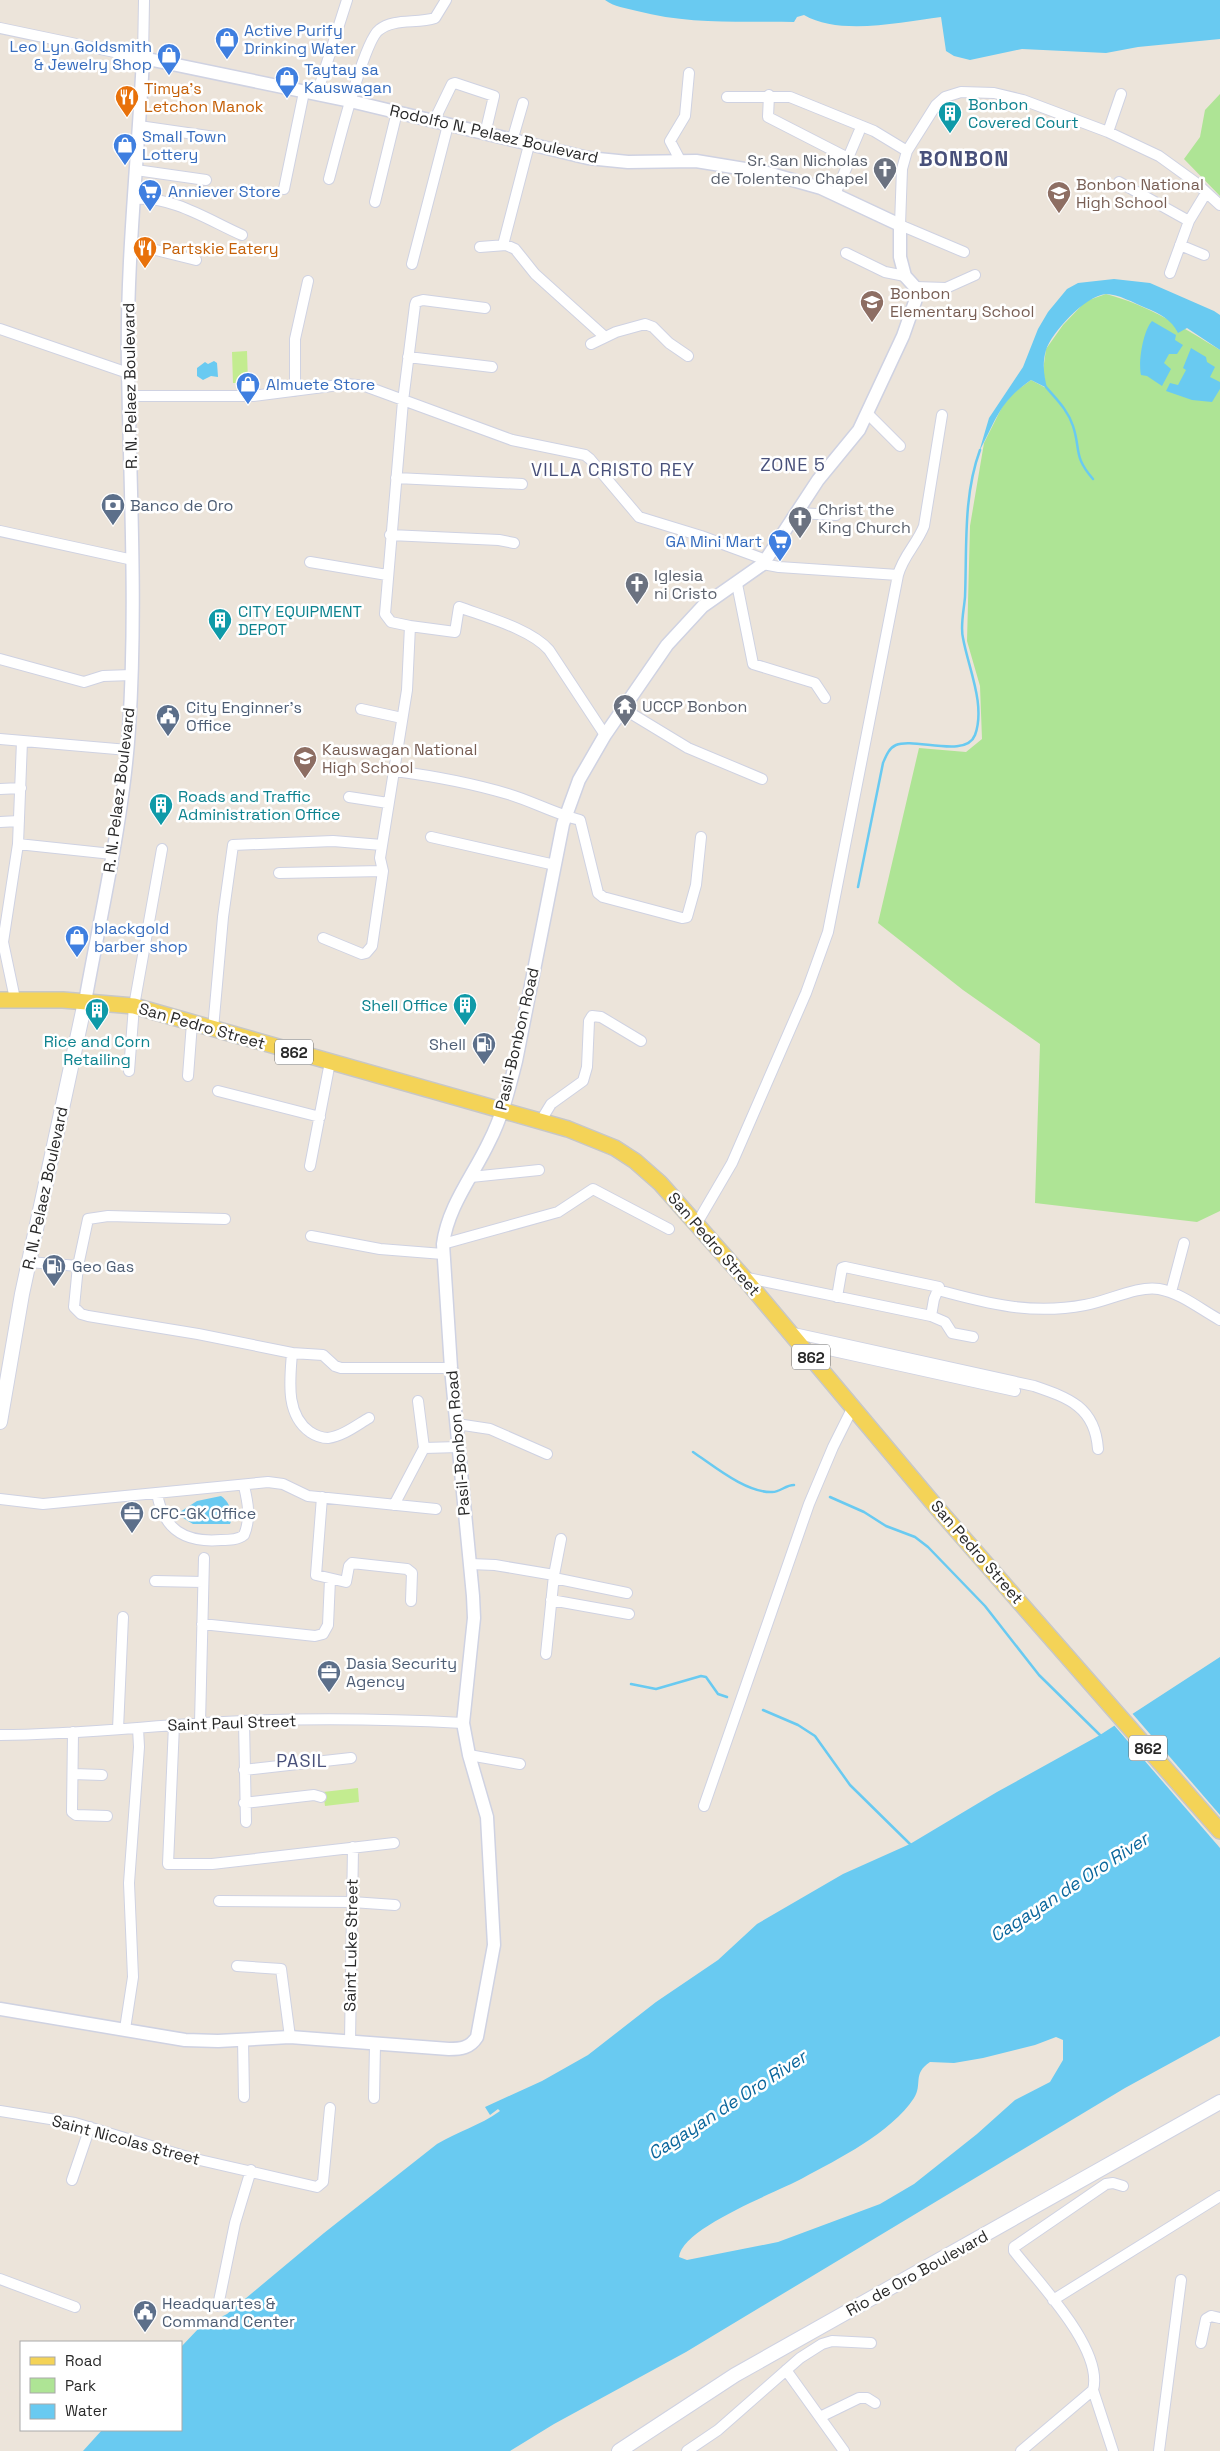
<svg xmlns="http://www.w3.org/2000/svg" width="1220" height="2451" font-family="'Space Grotesk',sans-serif">
<rect width="100%" height="100%" fill="#ece4da"/>
<path fill="#aee495" d="M1220,94V196L1184,159L1200,137L1205,110Z
M1106,294C1148,305 1184,328 1220,350V1211L1197,1222L1035,1203L1040,1044L963,990L878,923L919,748L966,752L982,739L980,686L967,641L970,526L984,443L1002,407L1012,394L1031,380L1046,388L1043,371L1046,349L1063,325L1086,301Z"/>
<path fill="#c3ec90" d="M247,351L248,383H233L232,352Z
M358,1788L359,1802L325,1806L323,1792Z"/>
<path fill="#69caf1" fill-rule="evenodd" d="M605,0H1220V39L1138,47L1106,53L1022,49L970,60L954,56L946,51L941,17C901,22 840,36 804,15L797,17L794,22C741,21 690,25 637,11C626,8 614,7 605,0Z
M1114,279L1150,283L1214,311L1220,315V350L1187,328L1178,333C1172,320 1159,313 1146,308C1134,303 1118,294 1106,294C1085,296 1052,332 1046,350C1042,364 1044,375 1047,388L1031,380C999,402 996,420 979,452L989,418L1023,367L1038,329L1048,312L1067,289L1078,283Z
M1152,321L1176,335L1175,340L1183,345L1177,354H1169L1164,363L1171,369L1162,386L1147,376L1141,375C1138,362 1143,331 1152,321Z
M1191,348L1206,357L1207,362L1215,367L1210,377L1220,382V389L1212,402L1192,400L1166,391L1170,383L1178,385L1186,370L1183,368Z
M214,361L217,363L218,377L211,376L203,380L197,376V368L205,362L208,364Z
M221,1496C230,1502 234,1515 230,1524H193L180,1516V1512L197,1501Z
M1220,1657V2036L1125,2088L686,2352L554,2424L510,2451H83L102,2430H181V2347L199,2328L227,2314L324,2233L437,2144C459,2131 479,2126 500,2111L498,2109L490,2115L485,2107L542,2081L588,2055L656,2002L718,1960L757,1924L843,1874L910,1844L997,1792L1100,1735ZM1056,2037L1063,2040V2060L1050,2082L1015,2100L977,2134L914,2184L880,2204L778,2242L687,2260L679,2257C682,2227 778,2192 803,2178C838,2159 891,2133 914,2098C923,2084 912,2074 930,2062L954,2063L983,2058L1035,2045Z"/>
<path fill="#ece4da" d="M1131,1712L1220,1815V1848L1113,1724Z"/>
<g fill="none" stroke-linecap="round" stroke-linejoin="round">
<path stroke="#69caf1" stroke-width="2.5" d="M1046,387C1056,399 1068,410 1073,426C1081,450 1073,456 1093,479
M858,887L883,763C886,756 889,748 896,745C914,737 966,759 975,735C986,705 968,667 963,638C960,626 964,610 965,597C967,548 963,496 980,450
M693,1452C714,1466 746,1493 772,1492C781,1492 785,1485 794,1485
M830,1497L864,1512L886,1526L915,1537L928,1547L985,1606L1039,1675L1101,1736
M631,1684L656,1689L701,1676L706,1677L718,1694L727,1697
M763,1710L798,1725L815,1736L850,1785L912,1846"/>
<g stroke="#cfd2e2" stroke-width="12">
<path id="minor" d="M0,28L143,58L144,0
M317,94L347,0
M769,95L768,117L848,158V164L835,194
M727,97H790L874,131L907,151
M434,121L452,84L455,83L494,96L485,134
M139,126L215,137
M1108,132L1121,94
M512,141L523,103
M848,158L859,132
M680,160L670,141L685,116L689,73
M136,170L206,180
M329,179C336,154 363,42 379,30C394,18 417,24 435,18L446,0
M1119,182L1189,221
M284,189L304,92
M135,199C173,196 208,220 242,235
M375,202L397,112
M132,244L196,260
M503,245L529,145
M1180,245L1204,255
M480,247L506,245L515,249L535,274L605,337
M964,252L900,225L902,169L907,151L936,105L945,97L961,92L994,93L1023,100L1108,132L1159,156L1195,182L1220,205
M846,253L885,272L905,276
M412,264L448,125
M1170,273L1189,221L1206,193
M915,287L946,288L975,275
M0,329L128,373
M591,344L616,332L645,324L653,327L669,343L688,356
M408,357L492,367
M295,391V339L308,281
M129,396H253L347,384L365,386L512,440L585,455L590,459L639,517L701,536L766,560
M868,414L900,446
M396,478L522,484
M797,513L836,515
M0,531L133,560
M390,535L499,540L514,543
M310,562L387,575
M763,564L779,567L898,575
M737,584L753,664L815,683L825,698
M410,626L455,632L459,607C486,617 531,629 549,650L605,735
M0,659L84,682L103,676L132,675
M622,708L688,748L762,779
M361,709L402,718
M0,739L128,750
M395,771C433,776 471,783 508,794C532,801 555,814 580,820L598,893L603,897L682,918L687,917L696,885L701,837
M0,789L21,788
M349,797L388,803
M0,822L19,821
M431,837L555,865
M18,844L112,854
M279,873L383,871
M323,938L362,954L366,953L372,946L383,871L380,858L407,690L410,626L391,622L385,614L403,401L415,305L416,302L423,300L485,308
M15,999L3,942L18,844L22,741
M213,1029L223,917L233,845L333,841L382,845
M129,1071L134,1006L162,849
M188,1076L192,1023
M218,1091L320,1117
M540,1122L551,1104L583,1081L587,1067L589,1021L592,1016L601,1017L641,1041
M310,1166L330,1062
M471,1177L539,1170
M225,1219L108,1216L88,1219L78,1266L74,1307L81,1314L88,1316L198,1334L292,1353C290,1380 285,1414 310,1432C316,1436 321,1438 328,1438C343,1436 357,1425 369,1418
M697,1223L732,1163L806,993L828,932L898,575C903,556 917,544 924,526L942,415
M311,1236L380,1249L443,1254
M443,1244L558,1212L593,1189L669,1229
M29,1262L78,1266
M743,1277L931,1316L945,1322L952,1333L973,1337
M938,1290C989,1304 1032,1315 1085,1305C1106,1302 1138,1285 1159,1289C1181,1293 1200,1309 1220,1320
M1171,1292L1184,1243
M837,1297L842,1268L845,1267L939,1287L934,1299L931,1316
M789,1332L1034,1386C1069,1398 1095,1407 1098,1449
M292,1353L323,1355L335,1366L341,1368H451
M808,1353L829,1350L1015,1391
M418,1401L424,1448
M457,1424L490,1429L547,1454
M157,1493C163,1530 185,1543 221,1540C229,1540 238,1540 244,1535C251,1518 248,1503 244,1486
M322,1497L316,1575L346,1582L349,1566L352,1563L407,1569L412,1573L411,1601
M0,1499L43,1504L268,1482L283,1484L308,1496L436,1509
M394,1505L424,1448L459,1447
M470,1564L495,1565L554,1575
M554,1578L627,1593
M155,1581L203,1582
M551,1600L629,1614
M202,1624L315,1636L323,1634L328,1625L330,1579
M546,1654L554,1575L561,1539
M244,1721L246,1822
M200,1723L204,1558
M174,1725L168,1864H212L394,1843
M118,1729L123,1617
M73,1732L72,1812L76,1815L107,1816
M0,1735C81,1735 162,1724 243,1721C316,1718 390,1719 463,1723
M469,1755L520,1764
M244,1770L351,1758
M73,1774L102,1775
M244,1803L314,1795L321,1797
M704,1806L809,1504L833,1447L853,1407
M219,1901L352,1902L395,1905
M237,1966L281,1969L290,2037
M125,2029L133,1977L129,1883L139,1747L138,1728
M243,2039L244,2097
M350,2042L353,1847
M374,2098L375,2044
M0,2111L75,2123L191,2158L317,2187L323,2182L330,2108
M72,2180L90,2127
M0,2279L75,2307
M1053,2300L1220,2196
M218,2306L235,2223L251,2170
M1201,2343L1206,2319L1211,2316L1220,2318
M786,2370L844,2451
M1093,2390C1104,2349 1038,2282 1014,2251V2247L1106,2184L1113,2183L1123,2186
M820,2417L859,2398H867L875,2403
M687,2451L718,2430L800,2358L822,2344L832,2341L871,2343
M1021,2451L1093,2390L1113,2451
M1159,2451L1181,2280"/>
</g>
<g stroke="#cfd2e2" stroke-width="15">
<path id="tertiary" d="M0,2009L185,2040L218,2041L290,2037L449,2049C461,2049 470,2048 477,2037L494,1945L487,1817L469,1755L463,1723L474,1618L473,1596L451,1368L443,1244C448,1206 473,1176 489,1142C502,1117 509,1089 516,1061L563,824L579,780L605,735L667,645L703,606L763,564L818,480L859,430L903,336L917,296L915,287L905,276L900,257V225L821,188L764,172L696,161L628,162L588,158L350,101L143,58C138,160 126,264 128,367C130,488 137,608 129,729C123,820 101,912 85,1002"/>
</g>
<g stroke="#cfd2e2" stroke-width="16">
<path id="secondary" d="M0,1422L22,1294L85,1002
M619,2451L735,2375L1220,2102"/>
</g>
<g stroke="#c7c7c7" stroke-width="18">
<path id="primary" d="M0,1000H63L134,1006L568,1129L615,1148L635,1161L660,1183L745,1279L938,1509L1220,1831"/>
</g>
<use href="#minor" stroke="#fff" stroke-width="10"/>
<use href="#tertiary" stroke="#fff" stroke-width="12"/>
<use href="#secondary" stroke="#fff" stroke-width="14"/>
<use href="#primary" stroke="#f4d357" stroke-width="15"/>
</g>
<defs>
<g id="shop-pin" transform="scale(1.25)"><path d="M0 17L-7.5 6A9.5 9.5 0 1 1 7.5 6Z" fill="#3f7fe0" stroke="#fff"/><path d="M-5-2.5h2.3a2.7 3.5 0 0 1 5.4 0H5L5.5 6h-11ZM-1.5-2.5h3a1.5 2.3 0 0 0-3 0Z" fill="#fff"/></g>
<g id="restaurant-pin" transform="scale(1.25)"><path d="M0 17L-7.5 6A9.5 9.5 0 1 1 7.5 6Z" fill="#e8710a" stroke="#fff"/><path d="M-5-6h1v4h1v-4h1v4h1v-4h1v5L-1.5 .5V6h-2V.5L-5-1ZM5-6V6H3V1.5H1.5Q1.5-4 5-6Z" fill="#fff"/></g>
<g id="building-pin" transform="scale(1.25)"><path d="M0 17L-7.5 6A9.5 9.5 0 1 1 7.5 6Z" fill="#0f9aa8" stroke="#fff"/><path d="M-4-6H4V6H1V3H-1V6H-4ZM-2.5-4.3h1.7v1.8h-1.7ZM.8-4.3h1.7v1.8H.8ZM-2.5-1h1.7V.8h-1.7ZM.8-1h1.7V.8H.8Z" fill="#fff"/></g>
<g id="church-pin" transform="scale(1.25)"><path d="M0 17L-7.5 6A9.5 9.5 0 1 1 7.5 6Z" fill="#6b7280" stroke="#fff"/><path d="M-1.2-6h2.4v3.5h3.3v2.4h-3.3V6h-2.4V-.1h-3.3v-2.4h3.3Z" fill="#fff"/></g>
<g id="supermarket-pin" transform="scale(1.25)"><path d="M0 17L-7.5 6A9.5 9.5 0 1 1 7.5 6Z" fill="#3f7fe0" stroke="#fff"/><path d="M-6-5.5h2.5l.6 2H6L4.5 2H-2.5L-4.4-4H-6ZM-1.5 3.2a1.3 1.3 0 1 0 .1 0ZM3 3.2a1.3 1.3 0 1 0 .1 0Z" fill="#fff"/></g>
<g id="school-pin" transform="scale(1.25)"><path d="M0 17L-7.5 6A9.5 9.5 0 1 1 7.5 6Z" fill="#8d6e63" stroke="#fff"/><path d="M0-5L7-2L0 1L-7-2ZM-4 1L0 2.5L4 1V4Q0 6-4 4Z" fill="#fff"/></g>
<g id="bank-pin" transform="scale(1.25)"><path d="M0 17L-7.5 6A9.5 9.5 0 1 1 7.5 6Z" fill="#5c6f8a" stroke="#fff"/><path d="M-6-4H6V4H-6ZM0-2.3a2.3 2.3 0 1 0 0 4.6a2.3 2.3 0 1 0 0-4.6Z" fill="#fff"/></g>
<g id="temple-pin" transform="scale(1.25)"><path d="M0 17L-7.5 6A9.5 9.5 0 1 1 7.5 6Z" fill="#6b7280" stroke="#fff"/><path d="M0-6L5-2H3V0L6.5 2.5H4V6H1.5V3h-3V6H-4V2.5H-6.5L-3 0V-2H-5Z" fill="#fff"/></g>
<g id="civic-pin" transform="scale(1.25)"><path d="M0 17L-7.5 6A9.5 9.5 0 1 1 7.5 6Z" fill="#5c6f8a" stroke="#fff"/><path d="M-.6-6.5H3V-4.5H.6V-3L4-1V1h2V6H-6V1h2V-1L-.6-3ZM-1.2 2.5V6h2.4V2.5Z" fill="#fff"/></g>
<g id="fuel-pin" transform="scale(1.25)"><path d="M0 17L-7.5 6A9.5 9.5 0 1 1 7.5 6Z" fill="#5c6f8a" stroke="#fff"/><path d="M-5.5-6h7V0h2V4h1.3V-2.5L3-4.5l.8-.8L6-3V5H2.5V1h-1V6h-7ZM-4.2-4.7v3.2H.2V-4.7Z" fill="#fff"/></g>
<g id="office-pin" transform="scale(1.25)"><path d="M0 17L-7.5 6A9.5 9.5 0 1 1 7.5 6Z" fill="#5c6f8a" stroke="#fff"/><path d="M-6-3h4V-5.5h4V-3h4V5H-6ZM-1-4.5V-3h2v-1.5ZM-6 0V1H6V0Z" fill="#fff"/></g>
</defs>
<g fill-rule="evenodd">
<use href="#shop-pin" x="227" y="39"/>
<use href="#shop-pin" x="169" y="55"/>
<use href="#shop-pin" x="287" y="78"/>
<use href="#restaurant-pin" x="127" y="97"/>
<use href="#building-pin" x="950" y="113"/>
<use href="#shop-pin" x="125" y="145"/>
<use href="#church-pin" x="885" y="169"/>
<use href="#supermarket-pin" x="150" y="191"/>
<use href="#school-pin" x="1059" y="193"/>
<use href="#restaurant-pin" x="145" y="248"/>
<use href="#school-pin" x="872" y="302"/>
<use href="#shop-pin" x="248" y="384"/>
<use href="#bank-pin" x="113" y="505"/>
<use href="#church-pin" x="800" y="518"/>
<use href="#supermarket-pin" x="780" y="541"/>
<use href="#church-pin" x="637" y="584"/>
<use href="#building-pin" x="220" y="620"/>
<use href="#temple-pin" x="625" y="706"/>
<use href="#civic-pin" x="168" y="716"/>
<use href="#school-pin" x="305" y="758"/>
<use href="#building-pin" x="161" y="805"/>
<use href="#shop-pin" x="77" y="937"/>
<use href="#building-pin" x="465" y="1005"/>
<use href="#building-pin" x="97" y="1010"/>
<use href="#fuel-pin" x="484" y="1044"/>
<use href="#fuel-pin" x="54" y="1266"/>
<use href="#office-pin" x="132" y="1513"/>
<use href="#office-pin" x="329" y="1672"/>
<use href="#civic-pin" x="145" y="2312"/>
</g>
<g text-anchor="middle" dominant-baseline="central" stroke-width="5" stroke-linejoin="round" paint-order="stroke">
<g fill="#fff" stroke="#696969" stroke-width="1">
<rect x="275" y="1039.5" width="38" height="25" rx="4"/>
<rect x="792" y="1344.5" width="38" height="25" rx="4"/>
<rect x="1129" y="1735.5" width="38" height="25" rx="4"/>
</g>
<g font-size="15" font-weight="bold" fill="#292929">
<text x="294" y="1052">862</text>
<text x="811" y="1357">862</text>
<text x="1148" y="1748">862</text>
</g>
<g font-size="16" fill="#366cbe" stroke="#fff" text-anchor="start">
<text x="244" y="30">Active Purify<tspan x="244" dy="18">Drinking Water</tspan></text>
<text x="152" y="46" text-anchor="end">Leo Lyn Goldsmith<tspan x="152" dy="18">&amp; Jewelry Shop</tspan></text>
<text x="304" y="69">Taytay sa<tspan x="304" dy="18">Kauswagan</tspan></text>
<text x="142" y="136">Small Town<tspan x="142" dy="18">Lottery</tspan></text>
<text x="168" y="191">Anniever Store</text>
<text x="266" y="384">Almuete Store</text>
<text x="762" y="541" text-anchor="end">GA Mini Mart</text>
<text x="94" y="928">blackgold<tspan x="94" dy="18">barber shop</tspan></text>
</g>
<g font-size="16" fill="#c56008" stroke="#fff" text-anchor="start">
<text x="144" y="88">Timya's<tspan x="144" dy="18">Letchon Manok</tspan></text>
<text x="162" y="248">Partskie Eatery</text>
</g>
<g font-size="16" fill="#0d838f" stroke="#fff" text-anchor="start">
<text x="968" y="104">Bonbon<tspan x="968" dy="18">Covered Court</tspan></text>
<text x="238" y="611">CITY EQUIPMENT<tspan x="238" dy="18">DEPOT</tspan></text>
<text x="178" y="796">Roads and Traffic<tspan x="178" dy="18">Administration Office</tspan></text>
<text x="448" y="1005" text-anchor="end">Shell Office</text>
<text x="97" y="1041" text-anchor="middle">Rice and Corn<tspan x="97" dy="18">Retailing</tspan></text>
</g>
<g font-size="16" fill="#292929" stroke="#fff">
<text transform="translate(494 134) rotate(13)">Rodolfo N. Pelaez Boulevard</text>
<text transform="translate(130 386) rotate(-91)">R. N. Pelaez Boulevard</text>
<text transform="translate(119 790) rotate(-83)">R. N. Pelaez Boulevard</text>
<text transform="translate(202 1026) rotate(16)">San Pedro Street</text>
<text transform="translate(517 1039) rotate(-77)">Pasil-Bonbon Road</text>
<text transform="translate(45 1188) rotate(-78)">R. N. Pelaez Boulevard</text>
<text transform="translate(714 1244) rotate(49)">San Pedro Street</text>
<text transform="translate(458 1443) rotate(-95)">Pasil-Bonbon Road</text>
<text transform="translate(977 1552) rotate(49)">San Pedro Street</text>
<text transform="translate(232 1723) rotate(-2)">Saint Paul Street</text>
<text transform="translate(351 1945) rotate(-89)">Saint Luke Street</text>
<text transform="translate(126 2140) rotate(15)">Saint Nicolas Street</text>
<text transform="translate(917 2273) rotate(-29)">Rio de Oro Boulevard</text>
</g>
<g font-size="16" fill="#5b616d" stroke="#fff" text-anchor="start">
<text x="868" y="160" text-anchor="end">Sr. San Nicholas<tspan x="868" dy="18">de Tolenteno Chapel</tspan></text>
<text x="818" y="509">Christ the<tspan x="818" dy="18">King Church</tspan></text>
<text x="654" y="575">Iglesia<tspan x="654" dy="18">ni Cristo</tspan></text>
<text x="642" y="706">UCCP Bonbon</text>
</g>
<g font-size="16" fill="#785e54" stroke="#fff" text-anchor="start">
<text x="1076" y="184">Bonbon National<tspan x="1076" dy="18">High School</tspan></text>
<text x="890" y="293">Bonbon<tspan x="890" dy="18">Elementary School</tspan></text>
<text x="322" y="749">Kauswagan National<tspan x="322" dy="18">High School</tspan></text>
</g>
<g font-size="16" fill="#4e5e75" stroke="#fff" text-anchor="start">
<text x="130" y="505">Banco de Oro</text>
<text x="186" y="707">City Enginner's<tspan x="186" dy="18">Office</tspan></text>
<text x="466" y="1044" text-anchor="end">Shell</text>
<text x="72" y="1266">Geo Gas</text>
<text x="150" y="1513">CFC-GK Office</text>
<text x="346" y="1663">Dasia Security<tspan x="346" dy="18">Agency</tspan></text>
<text x="162" y="2303">Headquartes &amp;<tspan x="162" dy="18">Command Center</tspan></text>
</g>
<g font-size="18" letter-spacing="1" fill="#48507a" stroke="#fff">
<text x="793" y="464">ZONE 5</text>
<text x="613" y="469">VILLA CRISTO REY</text>
<text x="302" y="1760">PASIL</text>
</g>
<g font-size="18" font-style="italic" fill="#0a669c" stroke="#fff">
<text transform="translate(1069 1887) rotate(-33)">Cagayan de Oro River</text>
<text transform="translate(727 2105) rotate(-33)">Cagayan de Oro River</text>
</g>
<g font-size="21" font-weight="bold" letter-spacing="1" fill="#48507a" stroke="#fff">
<text x="964" y="158">BONBON</text>
</g>
</g>
<rect x="20" y="2341" width="162" height="90" fill="#ffffff" stroke="#a9a9a9"/>
<rect x="30" y="2357" width="25" height="8" fill="#f4d357" stroke="#a9a9a9"/>
<text x="65" y="2366" font-size="15" fill="#292929">Road</text>
<rect x="30" y="2378" width="25" height="15" fill="#aee495" stroke="#a9a9a9"/>
<text x="65" y="2391" font-size="15" fill="#292929">Park</text>
<rect x="30" y="2404" width="25" height="15" fill="#69caf1" stroke="#a9a9a9"/>
<text x="65" y="2416" font-size="15" fill="#292929">Water</text>
</svg>
